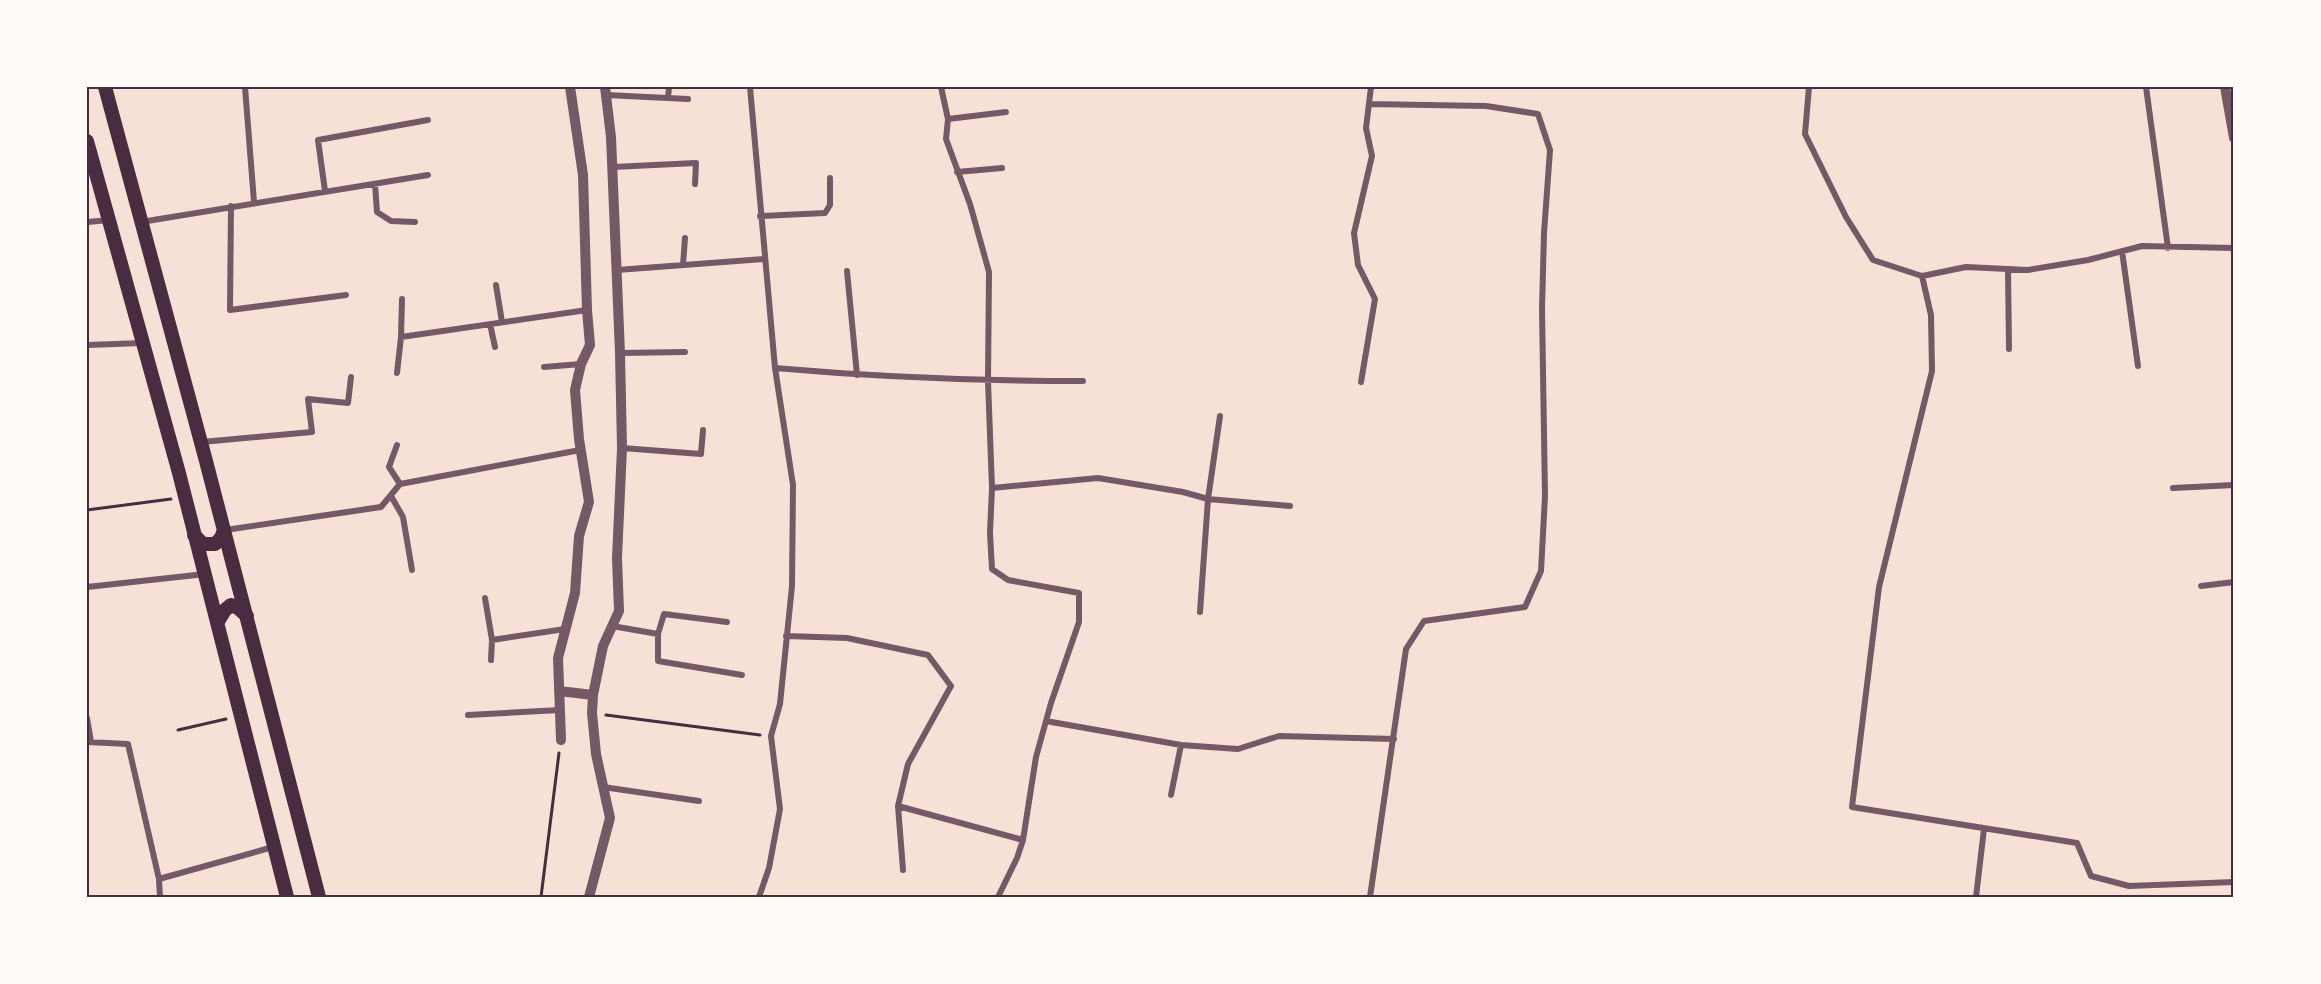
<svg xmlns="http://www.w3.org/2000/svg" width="2321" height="984" font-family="'Noto Sans',sans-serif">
<rect width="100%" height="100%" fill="#f7e1d7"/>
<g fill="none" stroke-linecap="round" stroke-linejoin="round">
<path stroke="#4a2c40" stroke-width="3" d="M87,510L171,499
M606,715L760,735
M178,730L226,719
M541,897L559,753"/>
<path stroke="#755966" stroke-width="6" d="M245,87L254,202
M750,87L775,368L793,485L792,586L780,704L771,736L780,809L769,868L759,897
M941,87L948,119L946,139L970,204L989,272L988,381L992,488L990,533L992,569L1008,580L1079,593V622L1051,703L1036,757L1023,840L1017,858L998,897
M1809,87L1805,134L1846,217L1873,260L1922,276L1966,267L2028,270L2088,260L2142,246L2234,248
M2146,87L2168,248
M606,95L688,99
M668,98L669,87
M1369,104L1486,106L1538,114L1550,150L1544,233L1542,309L1545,496L1541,571L1525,607L1424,621L1406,649L1370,897
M948,119L1006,112
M613,167L696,163L695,184
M957,172L1002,168
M375,184L377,212L391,221L415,222
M325,191L318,140L428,120
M231,206L230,310L346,295
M760,216L825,213L830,205V178
M87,222L110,220
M141,222L428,175
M2122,251L2138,366
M683,265L685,238
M2008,269L2009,349
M617,270L764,259
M847,271L857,375
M1922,276L1931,315L1932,371L1879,587L1852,807L2077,843L2091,876L2129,886L2234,882
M496,285L502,322
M490,324L495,347
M401,337L587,310
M87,345L143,343
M620,353L685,352
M544,367L581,364
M775,368C877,377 980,381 1083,381
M397,373L401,337L402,299
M1361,382L1375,299L1358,265L1354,233L1372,156L1366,128L1371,87
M202,442L312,432L308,399L348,403L351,377
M397,445L389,467L400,484
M622,448L701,454L703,430
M992,488L1098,478L1183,492L1208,499L1290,506
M2173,488L2234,485
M391,496L403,517L412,570
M225,530L381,507L400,484L580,450
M2201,586L2234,582
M87,587L205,574
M485,598L492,640L491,660
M1200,612L1208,499L1220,416
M727,622L664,614L658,634V661L742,675
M612,626L658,634
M786,636L847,638L928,655L951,686L908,764L898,806L1023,840
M492,640L565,629
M468,715L560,710
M87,718L91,742
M1046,721L1181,745L1238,749L1279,736L1394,739
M87,742L128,744L159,879L160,897
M603,787L699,801
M1171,795L1181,745
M898,806L903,870
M159,879L273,847
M1976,897L1984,829"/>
<path stroke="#755966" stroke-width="10" d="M2225,87L2234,138
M559,691L593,695
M561,740L558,658L575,593L579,536L589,502L579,439L575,390L581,364L590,345L587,310L583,175L570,87
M589,897L610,818L596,754L592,713L593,695L603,646L619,611L617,558L622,448L620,353L611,137L605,87"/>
<path stroke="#4a2c40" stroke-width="14" d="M105,87L206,461L319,897
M87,141L179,473L287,897
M194,535L203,544H215L221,538L224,530
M217,623L225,610L231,605L238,608L247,616"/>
</g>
<rect width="2321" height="984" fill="none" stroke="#fffaf5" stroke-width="177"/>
<rect x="88" y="88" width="2144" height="808" fill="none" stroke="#4a2c40" stroke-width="2"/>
</svg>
